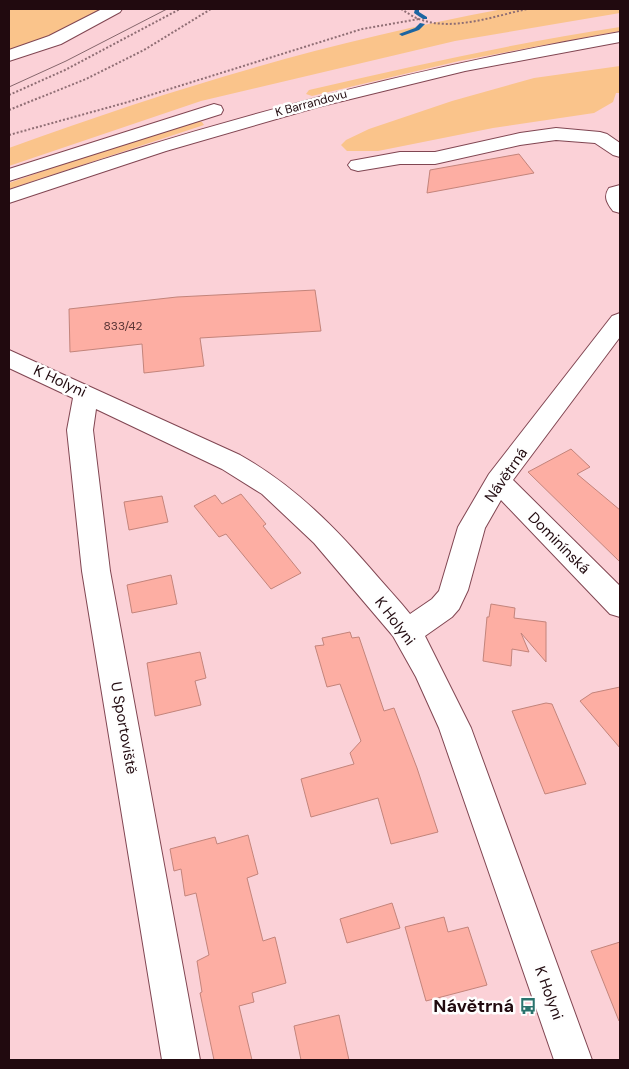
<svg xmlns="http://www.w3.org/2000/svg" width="629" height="1069" font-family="'DM Sans',sans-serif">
<rect width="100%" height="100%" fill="#fbd1d7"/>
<path fill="#fac48b" d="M9,9H107C75,27 44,40 9,51Z
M503,9H620V13L455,41L201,101L9,166V148C170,89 334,40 503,9Z
M620,27V31L459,61L312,96L306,94L309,90C412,66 515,43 620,27Z
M620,66V93H616L613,102L594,113L493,128L378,151H347L341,145L346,140L369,129L452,101L534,78Z
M198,121L202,122L204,125L9,189V183L90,155Z"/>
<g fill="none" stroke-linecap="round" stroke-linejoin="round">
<path fill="#1c65a1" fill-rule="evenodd" d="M415,9H419V12L427,17V19H423L414,13Z
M420,23L425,24L419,30L402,36L399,34L415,28Z"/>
</g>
<path fill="#fdaea3" stroke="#c3847b" d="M519,154L534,173L427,193L430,170Z
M315,290L321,331L200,338L204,366L144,373L142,344L70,352L69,309L177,297Z
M571,449L590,467L577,474L620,510V562L528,472Z
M241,494L266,524L263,526L301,573L271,589L226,534L219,537L194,506L215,495L222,504Z
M162,496L168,522L129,530L124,502Z
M171,575L177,604L132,613L127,585Z
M491,604L515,608L514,618L546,622V662L521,633L529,652L512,649L511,666L483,661L487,617H489Z
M350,632L352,638L359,637L384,711L394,708L417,768L438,832L391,844L378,798L311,817L301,779L354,764L350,753L361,741L340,684L327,687L315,646L324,645L322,638Z
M200,652L206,678L195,681L201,705L155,716L147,663Z
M620,687V748L580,701L592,693Z
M546,703L552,704L586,784L545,794L512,711Z
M248,835L258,874L247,878L263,941L275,937L286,983L252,993L254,1002L239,1006L252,1060H214L200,993L202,992L197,961L209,955L196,893L185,896L181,869L174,871L170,849L215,837L217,844Z
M392,903L400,928L347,943L340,919Z
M444,917L448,932L468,927L487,985L426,1001L405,927Z
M620,942V1021H619L591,951Z
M339,1015L349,1060H301L294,1026Z"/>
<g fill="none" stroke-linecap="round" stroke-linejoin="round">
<g stroke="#804652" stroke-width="2">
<path id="minor" d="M102,9H122L120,12L61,44L9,61V50L49,36Z
M556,128L600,132L607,134L620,143V157L613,155L595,143L556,140L520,145L435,164H400L358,171L351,169L348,165L351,161L400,152H435L520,133Z
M620,185V213L613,211C607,203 603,197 609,188Z
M620,313V337L513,480L620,586V617L610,614L501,500L485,528L468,590L459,609L452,617L425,636L471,728L592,1060H554L439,728L416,677L393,636L314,543L262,494L222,469L96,409L93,430L110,571L200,1060H162L82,571L67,430L73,398L9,368V350L240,455C295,486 337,529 377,576C388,589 400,601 410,614L432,599L439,591L458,527L489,474L612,316Z"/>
</g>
<g stroke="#804652" stroke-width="2">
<path id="major" d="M620,32V42L465,71L318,107L166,151L9,203V190C210,122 411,68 620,32Z
M214,104L221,106L223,110L221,114L9,181V169Z"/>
</g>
<path stroke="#8f6e74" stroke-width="2" stroke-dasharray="2 2" stroke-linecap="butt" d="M401,9C408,13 414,18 422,20C454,31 495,16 527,9
M9,95L65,70L180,9
M9,110L86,79L144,50L211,9
M9,135L128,102L362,29L419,19"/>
<use href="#minor" fill="#fff" fill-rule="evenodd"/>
<use href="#major" fill="#fff" fill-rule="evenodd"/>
<path stroke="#86666c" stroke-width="1" d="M9,87L66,61L167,9"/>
</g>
<defs>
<g id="bus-bare" transform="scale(1.35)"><path d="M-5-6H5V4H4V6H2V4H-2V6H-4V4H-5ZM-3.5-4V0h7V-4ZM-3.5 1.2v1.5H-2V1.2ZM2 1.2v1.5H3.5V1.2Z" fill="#2a736d" stroke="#fefefe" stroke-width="2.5" paint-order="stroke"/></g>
</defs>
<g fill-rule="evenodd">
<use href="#bus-bare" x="528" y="1006"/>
</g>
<g text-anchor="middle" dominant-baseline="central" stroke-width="5" stroke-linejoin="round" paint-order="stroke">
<g font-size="12" fill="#210a0f" stroke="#fefefe">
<text transform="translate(311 103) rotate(-15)">K Barrandovu</text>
</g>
<g font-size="12" fill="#583334">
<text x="123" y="326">833/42</text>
</g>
<g font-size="15" fill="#210a0f" stroke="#fefefe">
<text transform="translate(60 381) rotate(25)">K Holyni</text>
<text transform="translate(506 475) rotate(-55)">Návětrná</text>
<text transform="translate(559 543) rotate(45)">Dominínská</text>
<text transform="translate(395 621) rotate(53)">K Holyni</text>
<text transform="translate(124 728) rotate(80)">U Sportoviště</text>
<text transform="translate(549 993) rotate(70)">K Holyni</text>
</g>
<g font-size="18" font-weight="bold" fill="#210a0f" stroke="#fefefe" text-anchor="end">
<text x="514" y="1006">Návětrná</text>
</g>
</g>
<rect width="629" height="1069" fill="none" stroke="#210a0f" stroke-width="20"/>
</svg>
